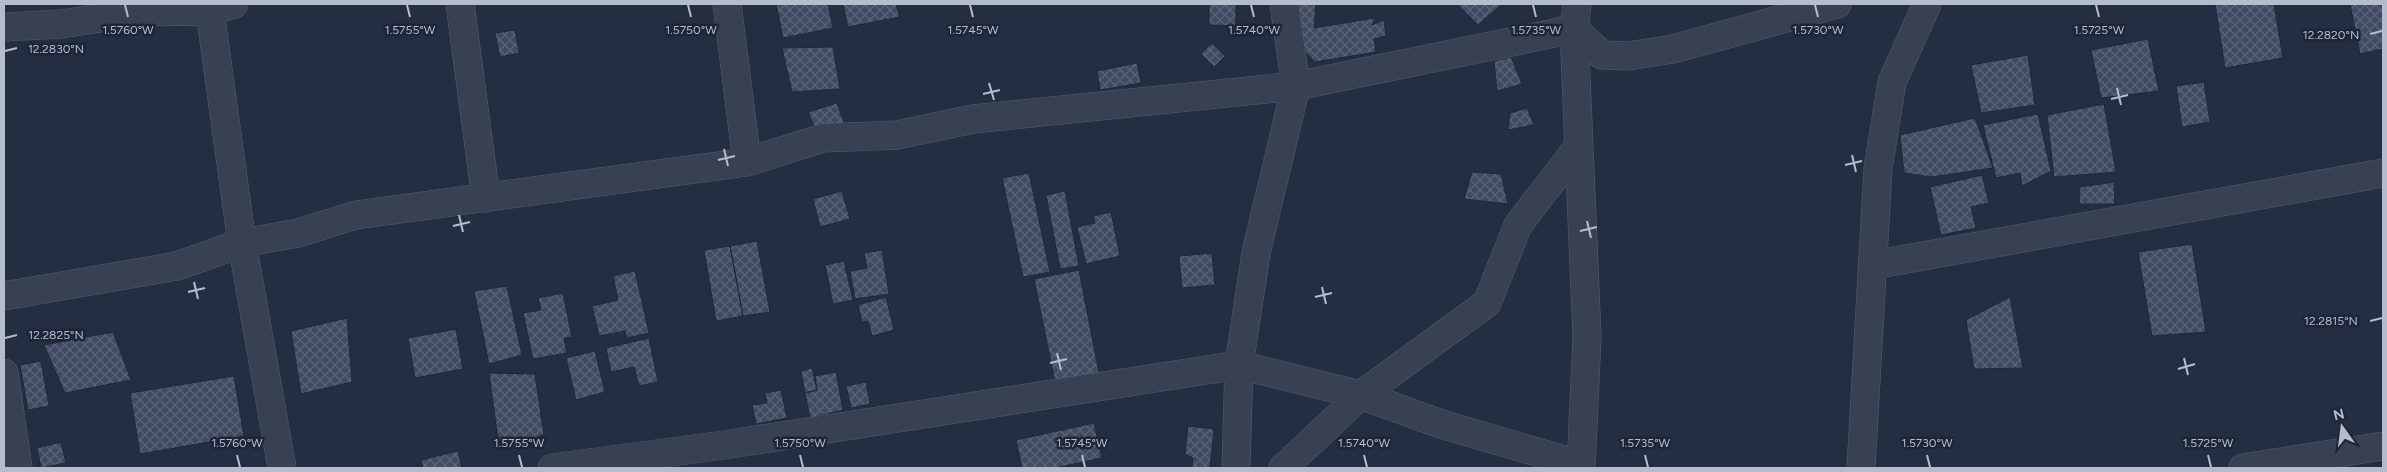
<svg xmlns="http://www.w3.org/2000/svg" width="2387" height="472" font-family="Figtree,sans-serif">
<defs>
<pattern id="building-cross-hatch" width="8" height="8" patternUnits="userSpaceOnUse" patternTransform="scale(1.25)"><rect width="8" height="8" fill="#404b62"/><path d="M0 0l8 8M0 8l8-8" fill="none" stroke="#596377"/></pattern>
</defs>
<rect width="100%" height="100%" fill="#242e42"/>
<path fill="url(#building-cross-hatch)" stroke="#1f2739" d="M776,4H828L833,28L783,38Z
M843,4H896L900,17L848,27Z
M1209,4H1236V26L1209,25Z
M1289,4H1316L1314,28L1375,18L1372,25L1384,20L1386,36L1374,39L1376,52L1315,62L1292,38Z
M1457,4H1502L1478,25Z
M2215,4H2274L2283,58L2225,68Z
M2350,4H2383V49L2360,54Z
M515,30L519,53L500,57L495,33Z
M2148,39L2159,91L2101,98L2091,50Z
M1212,43L1225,56L1214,67L1201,54Z
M833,47L840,89L792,92L782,48Z
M2028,55L2035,105L1981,113L1971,65Z
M1511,57L1522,84L1497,91L1494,61Z
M1137,63L1141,83L1100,90L1097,71Z
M2204,82L2210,122L2182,127L2176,86Z
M837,103L846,128H815L808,112Z
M2104,104L2116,172L2054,177L2047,115Z
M1527,108L1534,125L1508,130L1510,113Z
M2038,114L2051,171L2022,186L2020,173L1996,178L1983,125Z
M1975,118L1993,168L1931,177L1904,173L1900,135Z
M1472,172L1501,174L1508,204L1464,199Z
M1029,173L1050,272L1023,277L1002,178Z
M1982,175L1989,203L1971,207L1976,228L1941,235L1930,187Z
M2114,182L2115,204H2079L2080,187Z
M842,191L850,219L820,227L813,199Z
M1065,191L1079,266L1060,269L1046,195Z
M1111,212L1120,256L1086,264L1077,227L1095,223L1093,216Z
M757,241L770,312L743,316L730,246Z
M2192,244L2206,332L2152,336L2138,252Z
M730,246L743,316L716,321L704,250Z
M882,250L889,294L855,299L850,271L867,268L864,253Z
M1212,253L1215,285L1182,288L1179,256Z
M844,261L853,300L833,304L825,265Z
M1079,270L1100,378L1056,387L1034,279Z
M635,271L649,333L627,338L625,331L599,336L592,306L618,300L613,276Z
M507,286L522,355L489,364L474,291Z
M563,293L572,337L564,338L567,353L533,359L523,313L541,310L538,298Z
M886,297L894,330L872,336L868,321L862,322L858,305Z
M2010,297L2023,368L1974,369L1966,320Z
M347,318L352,382L301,394L291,331Z
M456,329L463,369L415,378L408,338Z
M113,332L131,380L65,393L44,345Z
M649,338L658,382L639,386L634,367L611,372L606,348Z
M595,351L605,392L576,400L566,358Z
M41,361L49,406L28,410L20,365Z
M812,368L817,390L805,393L801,371Z
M836,372L843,410L810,418L805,393L817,390L815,376Z
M489,373L535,374L544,435L499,447Z
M234,376L244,436L140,454L130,393Z
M866,382L870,404L851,408L846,386Z
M781,390L787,418L756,424L752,405L767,403L765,393Z
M1094,423L1102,458L1055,468H1022L1016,440Z
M1188,426L1214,429L1210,468H1192L1193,458L1185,454Z
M61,442L66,463L41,468L37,448Z
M458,451L462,468H423L421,460Z"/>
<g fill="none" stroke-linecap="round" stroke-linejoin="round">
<g stroke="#565e6f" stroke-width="29">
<path id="minor" d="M209,4L242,243L282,468
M460,4L486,198
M727,4L747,162
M1577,4L1574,29L1587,337L1581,468
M4,27L61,24L140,12L210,11L234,4
M1873,265L2383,173
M4,296L177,266L242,243L298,233L356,215L747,162L823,138L897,135L973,119L1296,86L1574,29L1602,55L1628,56L1673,49L1837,4
M4,373L18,468
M552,468L724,445L1239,365L1361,395L1487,303L1518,225L1579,146
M1236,468L1239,365L1256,253L1296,86L1284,4
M1283,468L1361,395L1441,424L1581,465
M1861,468L1878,169L1892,82L1927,4
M2243,468L2383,446"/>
</g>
<use href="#minor" stroke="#384152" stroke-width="28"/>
</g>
<path fill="none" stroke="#b5bccc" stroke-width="2" d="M125,5L128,17M407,5L410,17M688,5L691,17M970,5L973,17M1251,5L1254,17M1533,5L1536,17M1815,5L1818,17M2096,5L2099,17M2370,34L2382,31M5,51L17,48M989,83L994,100M2117,88L2121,105M983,94L1000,90M2111,99L2128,95M724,149L728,166M1852,155L1856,172M718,160L735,156M1845,165L1862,161M459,215L463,232M1587,221L1591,238M453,226L470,222M1580,231L1597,227M194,282L198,299M1322,287L1326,304M188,292L205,288M1315,297L1332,293M2370,321L2382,318M5,338L17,335M1057,353L1061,370M2184,358L2188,375M1050,363L1067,359M2178,369L2195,364M237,455L240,467M519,455L522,467M800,455L803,467M1082,455L1085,467M1364,455L1367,467M1645,455L1648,467M1927,455L1930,467M2208,455L2211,467"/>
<g font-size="12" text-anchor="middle" fill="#b5bccc" stroke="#1d2537" stroke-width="5" stroke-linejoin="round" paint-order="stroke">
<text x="1818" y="34">1.5730°W</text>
<text x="128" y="34">1.5760°W</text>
<text x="410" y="34">1.5755°W</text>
<text x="691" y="34">1.5750°W</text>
<text x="973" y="34">1.5745°W</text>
<text x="1254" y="34">1.5740°W</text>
<text x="1536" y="34">1.5735°W</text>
<text x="2099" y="34">1.5725°W</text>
<text x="2331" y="39">12.2820°N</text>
<text x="56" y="53">12.2830°N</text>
<text x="2331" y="325">12.2815°N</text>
<text x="56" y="339">12.2825°N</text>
<text x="237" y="447">1.5760°W</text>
<text x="519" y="447">1.5755°W</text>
<text x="800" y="447">1.5750°W</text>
<text x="1082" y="447">1.5745°W</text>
<text x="1364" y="447">1.5740°W</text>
<text x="1645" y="447">1.5735°W</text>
<text x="1927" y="447">1.5730°W</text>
<text x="2208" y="447">1.5725°W</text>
</g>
<rect width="2387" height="472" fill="none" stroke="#b5bccc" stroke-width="10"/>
<g transform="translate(2342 427) rotate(346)" stroke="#1d2537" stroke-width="4" paint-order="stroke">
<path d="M0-4L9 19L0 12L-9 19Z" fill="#b5bccc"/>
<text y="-8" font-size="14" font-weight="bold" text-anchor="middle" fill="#b5bccc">N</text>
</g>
</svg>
